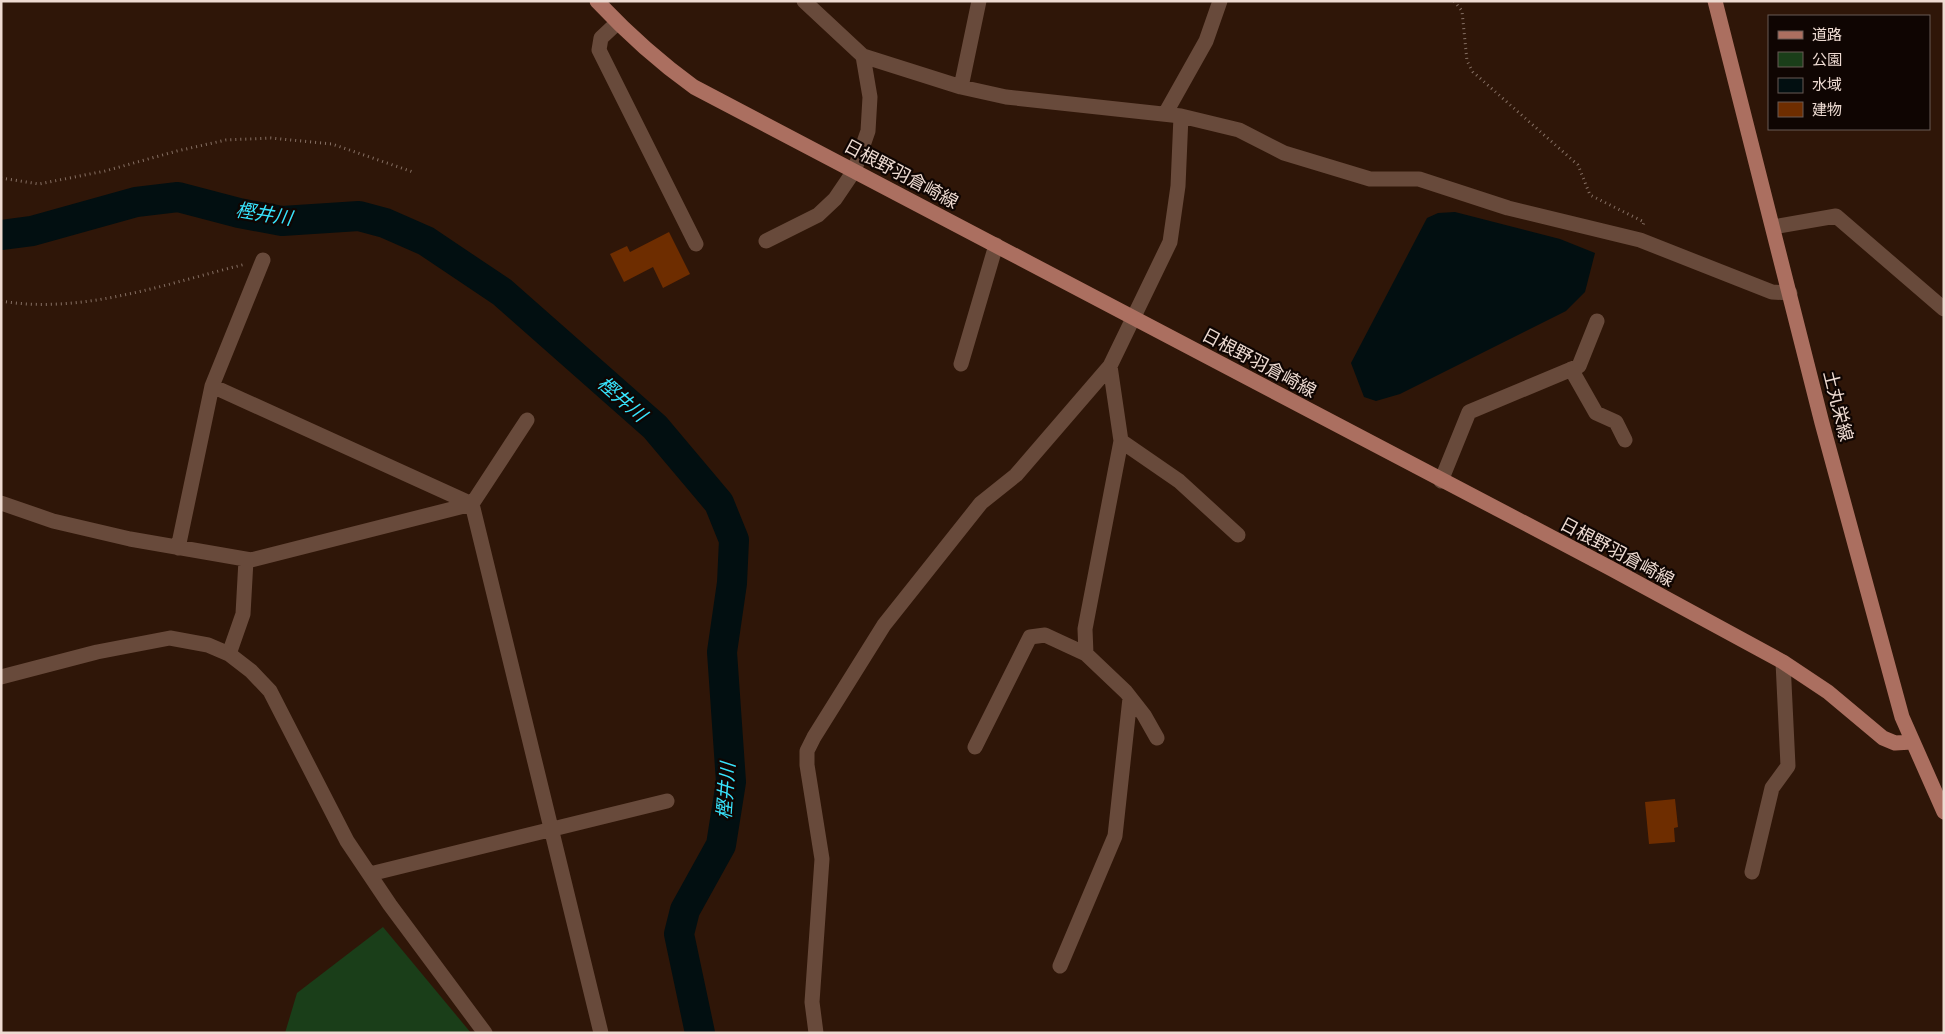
<svg xmlns="http://www.w3.org/2000/svg" width="1945" height="1034" font-family="Montserrat,'Noto Sans JP',sans-serif">
<rect width="100%" height="100%" fill="#2f1608"/>
<path fill="#1a3e19" d="M383,927L471,1033H285L297,993Z"/>
<path fill="#020f11" d="M1455,212L1560,239L1595,253L1585,292L1566,311L1400,394L1376,401L1364,397L1351,363L1427,218L1438,213Z"/>
<g fill="none" stroke-linecap="round" stroke-linejoin="round">
<path stroke="#020f11" stroke-width="30" d="M1,235L32,231L136,202L178,197L239,213L282,221L359,216L385,223L426,241L502,292L655,427L719,503L734,540L732,583L722,652L731,782L721,845L685,910L679,934L700,1033"/>
</g>
<path fill="#6e2d00" d="M669,232L690,274L663,288L653,267L624,282L610,254L627,246L630,252Z
M1675,799L1678,827L1674,828L1675,842L1649,844L1645,802Z"/>
<g fill="none" stroke-linecap="round" stroke-linejoin="round">
<path stroke="#867064" stroke-width="3" stroke-dasharray="1 4" stroke-linecap="butt" d="M1454,1L1462,11L1467,61L1473,72L1578,165L1590,195L1644,222L1643,225
M1,178L39,184L105,171L177,151L226,140L271,138L332,144L413,172
M1,301C82,315 168,283 246,264"/>
<path stroke="#684a3b" stroke-width="15" d="M617,23L601,38L599,50L696,244
M863,56L961,87L1006,97L1181,116L1239,130L1284,153L1370,179H1419L1508,208L1640,240L1772,292L1790,293
M961,87L979,1
M1165,114L1206,41L1220,1
M1181,116L1178,186L1170,242L1110,366L1121,441L1179,481L1238,535
M1773,227L1836,216L1944,309
M766,241L818,215L835,199L854,171L868,131L870,97L863,56L804,1
M961,364L996,245
M1571,369L1596,413L1616,422L1625,440
M212,386L472,504L601,1033
M1121,441L1085,629L1086,654L1126,692L1144,715L1157,738
M1441,481L1469,412L1579,366L1597,321
M1,503L53,521L130,539L251,560L472,504L527,420
M178,548L212,386L263,260
M229,654L243,614L246,560
M1,677L97,652L170,638L208,645L229,654L251,671L270,691L347,841L390,905L485,1033
M975,747L1030,637L1045,635L1086,654
M1752,872L1772,788L1788,766L1783,662
M370,874L667,801
M1060,966L1115,836L1130,698
M816,1033L812,1002L822,859L807,765V751L814,737L884,625L981,503L1016,475L1110,366"/>
<path stroke="#ab6f60" stroke-width="15" d="M597,1C627,33 658,61 694,87L1610,568L1783,662L1828,692L1883,738L1895,743L1912,742
M1715,1L1822,423L1902,717L1944,812"/>
</g>
<g text-anchor="middle" dominant-baseline="central" stroke-width="4.5" stroke-linejoin="round" paint-order="stroke">
<g font-size="18" fill="#eedbd2" stroke="#0f0502">
<text transform="translate(901 174) rotate(28)">日根野羽倉崎線</text>
<text transform="translate(1259 363) rotate(28)">日根野羽倉崎線</text>
<text transform="translate(1838 406) rotate(76)">土丸栄線</text>
<text transform="translate(1617 552) rotate(28)">日根野羽倉崎線</text>
</g>
<g font-size="19" font-style="italic" fill="#38e3fc" stroke="#0f0502">
<text transform="translate(264 214) rotate(9)">樫井川</text>
<text transform="translate(622 399) rotate(41)">樫井川</text>
<text transform="translate(726 791) rotate(-86)">樫井川</text>
</g>
</g>
<rect width="1945" height="1034" fill="none" stroke="#eedbd2" stroke-width="5"/>
<rect x="1768" y="15" width="162" height="115" fill="#0f0502" stroke="#685b55"/>
<rect x="1778" y="31" width="25" height="8" fill="#ab6f60" stroke="#685b55"/>
<text x="1812" y="40" font-size="15" fill="#eedbd2">道路</text>
<rect x="1778" y="52" width="25" height="15" fill="#1a3e19" stroke="#685b55"/>
<text x="1812" y="65" font-size="15" fill="#eedbd2">公園</text>
<rect x="1778" y="78" width="25" height="15" fill="#020f11" stroke="#685b55"/>
<text x="1812" y="90" font-size="15" fill="#eedbd2">水域</text>
<rect x="1778" y="102" width="25" height="15" fill="#6e2d00" stroke="#685b55"/>
<text x="1812" y="115" font-size="15" fill="#eedbd2">建物</text>
</svg>
